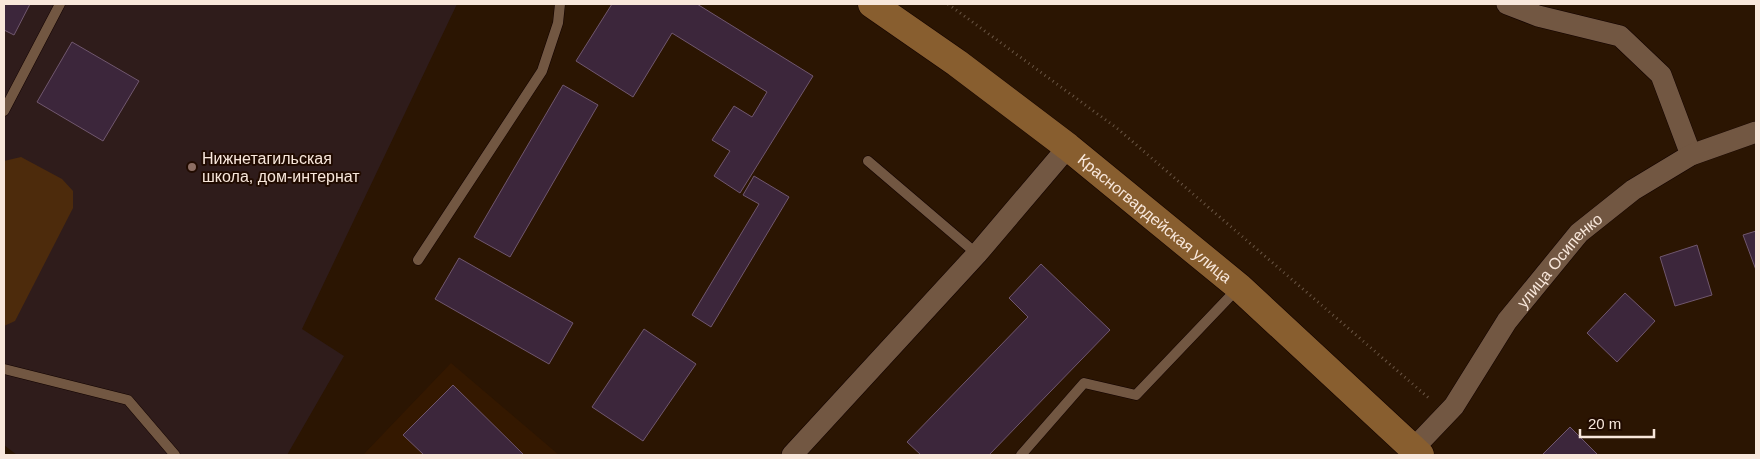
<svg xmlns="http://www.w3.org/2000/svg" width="1760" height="459" font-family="Helvetica,sans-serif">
<rect width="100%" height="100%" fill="#2b1502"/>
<path fill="#341800" d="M451,363L559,455H363Z"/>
<path fill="#2f1c1b" d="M4,4H457L302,329L344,356L287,455H17L4,445Z"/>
<path fill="#4d2b0c" d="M21,157L62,179L73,191V208L15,321L4,326V161Z"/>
<path fill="#3c263b" stroke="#70576e" d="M4,4H30L14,35L4,30Z
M612,4H697L813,76L740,193L714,176L730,151L712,140L734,106L752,117L767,92L672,33L633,97L576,61Z
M72,42L139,81L103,141L37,102Z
M563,85L598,105L510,257L474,237Z
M754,176L789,197L711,327L692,315L759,204L743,195Z
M1756,231V270L1743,235Z
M1697,245L1712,295L1675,306L1660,257Z
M459,258L573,323L549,364L435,299Z
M1041,264L1110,330L989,455H921L907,442L1028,317L1009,298Z
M1625,293L1655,321L1617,362L1587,333Z
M644,329L696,364L643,441L592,407Z
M453,385L524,455H424L403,435Z
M1570,427L1598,455H1542Z"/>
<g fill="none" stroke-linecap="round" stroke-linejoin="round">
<g stroke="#120200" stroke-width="11">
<path id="lane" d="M4,111L60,4
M868,161L977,254
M418,260L542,71L558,23L560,4
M4,369L128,400L175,455
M1021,455L1084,383L1136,395L1239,287"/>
</g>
<g stroke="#120200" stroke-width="22">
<g id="street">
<path d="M1507,4L1538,16L1620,36L1661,75L1691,155"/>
<path id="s1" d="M1413,449L1454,406L1507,321L1579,233L1633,190L1691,155L1756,132"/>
<path d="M792,455L977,254L1068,147"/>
</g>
</g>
<g stroke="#120200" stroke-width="29">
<g id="secondary">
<path id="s2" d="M872,4L957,63L1068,147L1239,287L1420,455"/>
</g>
</g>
<path stroke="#695544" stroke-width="3" stroke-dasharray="1 4" stroke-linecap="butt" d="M948,4L1118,129L1430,399"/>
<use href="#lane" stroke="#725742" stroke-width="10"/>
<use href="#street" stroke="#725742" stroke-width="21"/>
<use href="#secondary" stroke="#885e2f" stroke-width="28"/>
</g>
<circle fill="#8d6e63" stroke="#210b00" stroke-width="2" cx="192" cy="167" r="5"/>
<g text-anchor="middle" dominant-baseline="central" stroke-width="4" stroke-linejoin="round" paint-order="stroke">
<g font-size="16" fill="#f8e7db" stroke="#210b00" text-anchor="start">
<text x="202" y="158">Нижнетагильская<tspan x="202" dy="18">школа, дом-интернат</tspan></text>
</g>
<g font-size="16" fill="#f8e7db" stroke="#210b00">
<text stroke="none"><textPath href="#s2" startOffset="355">Красногвардейская улица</textPath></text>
<text stroke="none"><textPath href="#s1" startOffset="240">улица Осипенко</textPath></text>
</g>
</g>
<rect width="1760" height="459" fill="none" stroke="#f8e7db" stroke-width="10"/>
<path d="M1580 429v8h74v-8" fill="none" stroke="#f8e7db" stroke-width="2.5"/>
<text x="1588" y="429" font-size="15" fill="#f8e7db" stroke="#210b00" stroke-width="4" paint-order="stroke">20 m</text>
</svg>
